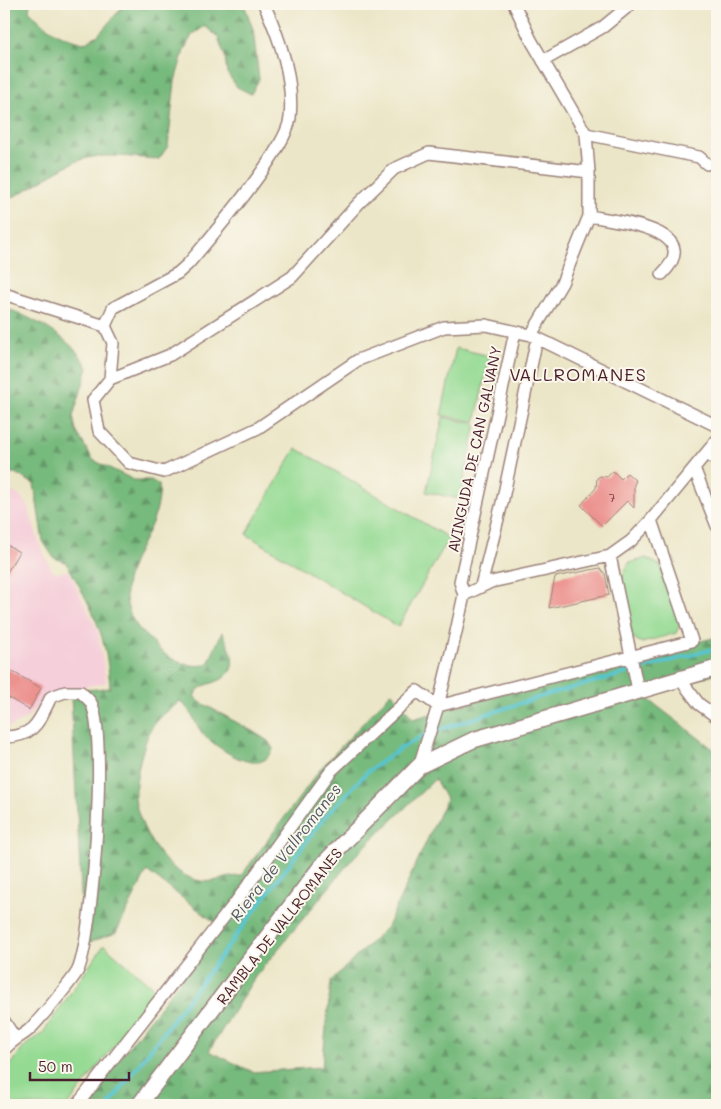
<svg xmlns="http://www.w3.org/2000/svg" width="721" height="1109" font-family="Mali,sans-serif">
<defs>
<pattern id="forest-firs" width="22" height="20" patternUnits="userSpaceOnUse" patternTransform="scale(1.25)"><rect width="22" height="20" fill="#77ba7d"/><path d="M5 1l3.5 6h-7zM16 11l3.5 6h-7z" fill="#649767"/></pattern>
</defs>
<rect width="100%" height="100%" fill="#fbf7ec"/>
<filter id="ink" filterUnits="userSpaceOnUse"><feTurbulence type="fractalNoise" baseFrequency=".02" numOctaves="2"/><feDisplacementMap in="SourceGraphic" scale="10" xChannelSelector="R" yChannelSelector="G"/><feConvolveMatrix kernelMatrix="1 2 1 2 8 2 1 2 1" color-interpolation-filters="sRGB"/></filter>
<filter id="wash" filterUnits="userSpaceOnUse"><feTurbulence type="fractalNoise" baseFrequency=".0096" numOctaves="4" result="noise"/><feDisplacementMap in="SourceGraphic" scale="20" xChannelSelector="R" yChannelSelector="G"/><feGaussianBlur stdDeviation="1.12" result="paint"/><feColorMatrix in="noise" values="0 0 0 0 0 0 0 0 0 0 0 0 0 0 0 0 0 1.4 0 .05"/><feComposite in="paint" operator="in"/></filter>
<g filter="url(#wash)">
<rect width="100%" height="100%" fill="#ece6c8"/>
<path fill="#f5cfda" d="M4,486L22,498L27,504L41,549L53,571L58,573L68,570L98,631L106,683L76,688L42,700L28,717L6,729H4Z"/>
<path fill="#94da93" stroke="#6f7c5f" d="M456,348L490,356L475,422L441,415Z
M443,417L476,424L460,499L426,492Z
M296,448L449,538L398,627L246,534Z
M646,558L661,566L680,624L676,633L642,643L633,638L620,579L629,563Z
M104,945L157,991L68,1105H4V1072L26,1045L42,1034Z"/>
<path fill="url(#forest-firs)" stroke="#606c54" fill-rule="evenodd" d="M4,4H30L29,10C44,28 61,38 84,43L98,35L125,4H244L253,29L259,79L251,94L237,87L227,73L225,56L218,37L205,26L192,35L184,50L175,81L168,146L159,159C132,158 101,151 75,162C50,173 29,191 4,201Z
M4,307C35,320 72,337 88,368L73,416L76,431L93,460L134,480H151L159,485C164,533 106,571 133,620C139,631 151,640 159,649C171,661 192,669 208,664L222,632C230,648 242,669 220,680C208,686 201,683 194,696L200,702L252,731L268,741L273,749C262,779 220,750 205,736C195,726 192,710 180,701C171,710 158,716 152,727C143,743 132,787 136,805C144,836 164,870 196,880C213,885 224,876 241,876L322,767L392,692L413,719L593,668L717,637V673L664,688L648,699L717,752V1105H84L221,927L147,871L116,933L81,945L83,929L71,696L86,690L110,688C107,633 92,609 66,562L54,558L43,541L34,484L15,473H4ZM435,779L446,799L387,927L331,981L322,1067L253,1072L209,1051L255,977L354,857Z"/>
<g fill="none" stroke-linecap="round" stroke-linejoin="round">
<path stroke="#57c4cd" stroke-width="4" d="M432,732L546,695L717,648
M109,1105L324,818L367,772L401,748L425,735"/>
</g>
<g id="blocks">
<path fill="#ec928f" d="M613,471L621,479L627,473L636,481L634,484V508L627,501L602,526L581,505L596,488L597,478L600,476L607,477Z
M4,543L19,552L4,577Z
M600,568L605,574L609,595L549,608L555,577Z
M4,667L41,688L29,710L4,695Z"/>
</g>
</g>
<g filter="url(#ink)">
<use href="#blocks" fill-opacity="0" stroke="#9b827a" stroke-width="1"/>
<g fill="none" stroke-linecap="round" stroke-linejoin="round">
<g stroke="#9b827a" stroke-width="11">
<path id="pedestrian" d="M705,455L717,461"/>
</g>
<g stroke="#9b827a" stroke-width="14">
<path id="minor" d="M514,4L531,40L586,134L589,172V216L562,283L531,335
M543,61L603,27L631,4
M586,134L699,157L707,164
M589,172L429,153L394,169L359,203L292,277L170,355L110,379L93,400L99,431L129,463L164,472L258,428L358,360L444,327L486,325L531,335L717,426
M589,216C615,221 707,229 662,274
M4,294L105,326
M110,379L113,343L105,326L113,308L178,273L188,264C211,237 287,149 290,118C294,78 280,39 264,4
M694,468L717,526
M651,520L717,440
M610,556L638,690
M481,586L502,503L537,338
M680,679L699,704L717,717
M4,737C35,737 39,721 51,697L65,692H81C84,696 89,699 91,703C108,733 93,936 78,970C74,979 38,1021 30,1029C21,1037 13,1039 4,1050
M419,766L438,706L456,632L464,595L460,582L515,332
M4,1021L15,1038
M77,1105L235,903L331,771L417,691L438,706L692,641L651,520L631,541L610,556L491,582L464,595"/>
</g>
<g stroke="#9b827a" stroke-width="18">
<path id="tertiary" d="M139,1105L322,865L419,766L473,740L717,668"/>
</g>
<use href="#pedestrian" stroke="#fff" stroke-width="9"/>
<use href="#minor" stroke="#fff" stroke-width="11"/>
<use href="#tertiary" stroke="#fff" stroke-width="15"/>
</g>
</g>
<g text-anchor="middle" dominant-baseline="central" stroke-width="4" stroke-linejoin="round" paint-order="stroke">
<g font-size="12" fill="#723c44">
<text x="612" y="497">7</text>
</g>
<g font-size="15" fill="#4a1f2b" stroke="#fbf7ec">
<text transform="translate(474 449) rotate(-78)">AVINGUDA DE CAN GALVANY</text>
<text transform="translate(279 926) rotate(-52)">RAMBLA DE VALLROMANES</text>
</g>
<g font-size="16" font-style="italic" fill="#4f5964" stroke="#fbf7ec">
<text transform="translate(285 852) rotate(-52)">Riera de Vallromanes</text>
</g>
<g font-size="18" letter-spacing="1" fill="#4a1f2b" stroke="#fbf7ec">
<text x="578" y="374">VALLROMANES</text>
</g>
</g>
<rect width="721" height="1109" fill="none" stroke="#fbf7ec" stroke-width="20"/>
<path d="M30 1072v8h99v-8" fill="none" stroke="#4a1f2b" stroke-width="2.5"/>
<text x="38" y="1072" font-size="15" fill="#4a1f2b" stroke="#fbf7ec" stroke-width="4" paint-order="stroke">50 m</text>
</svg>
